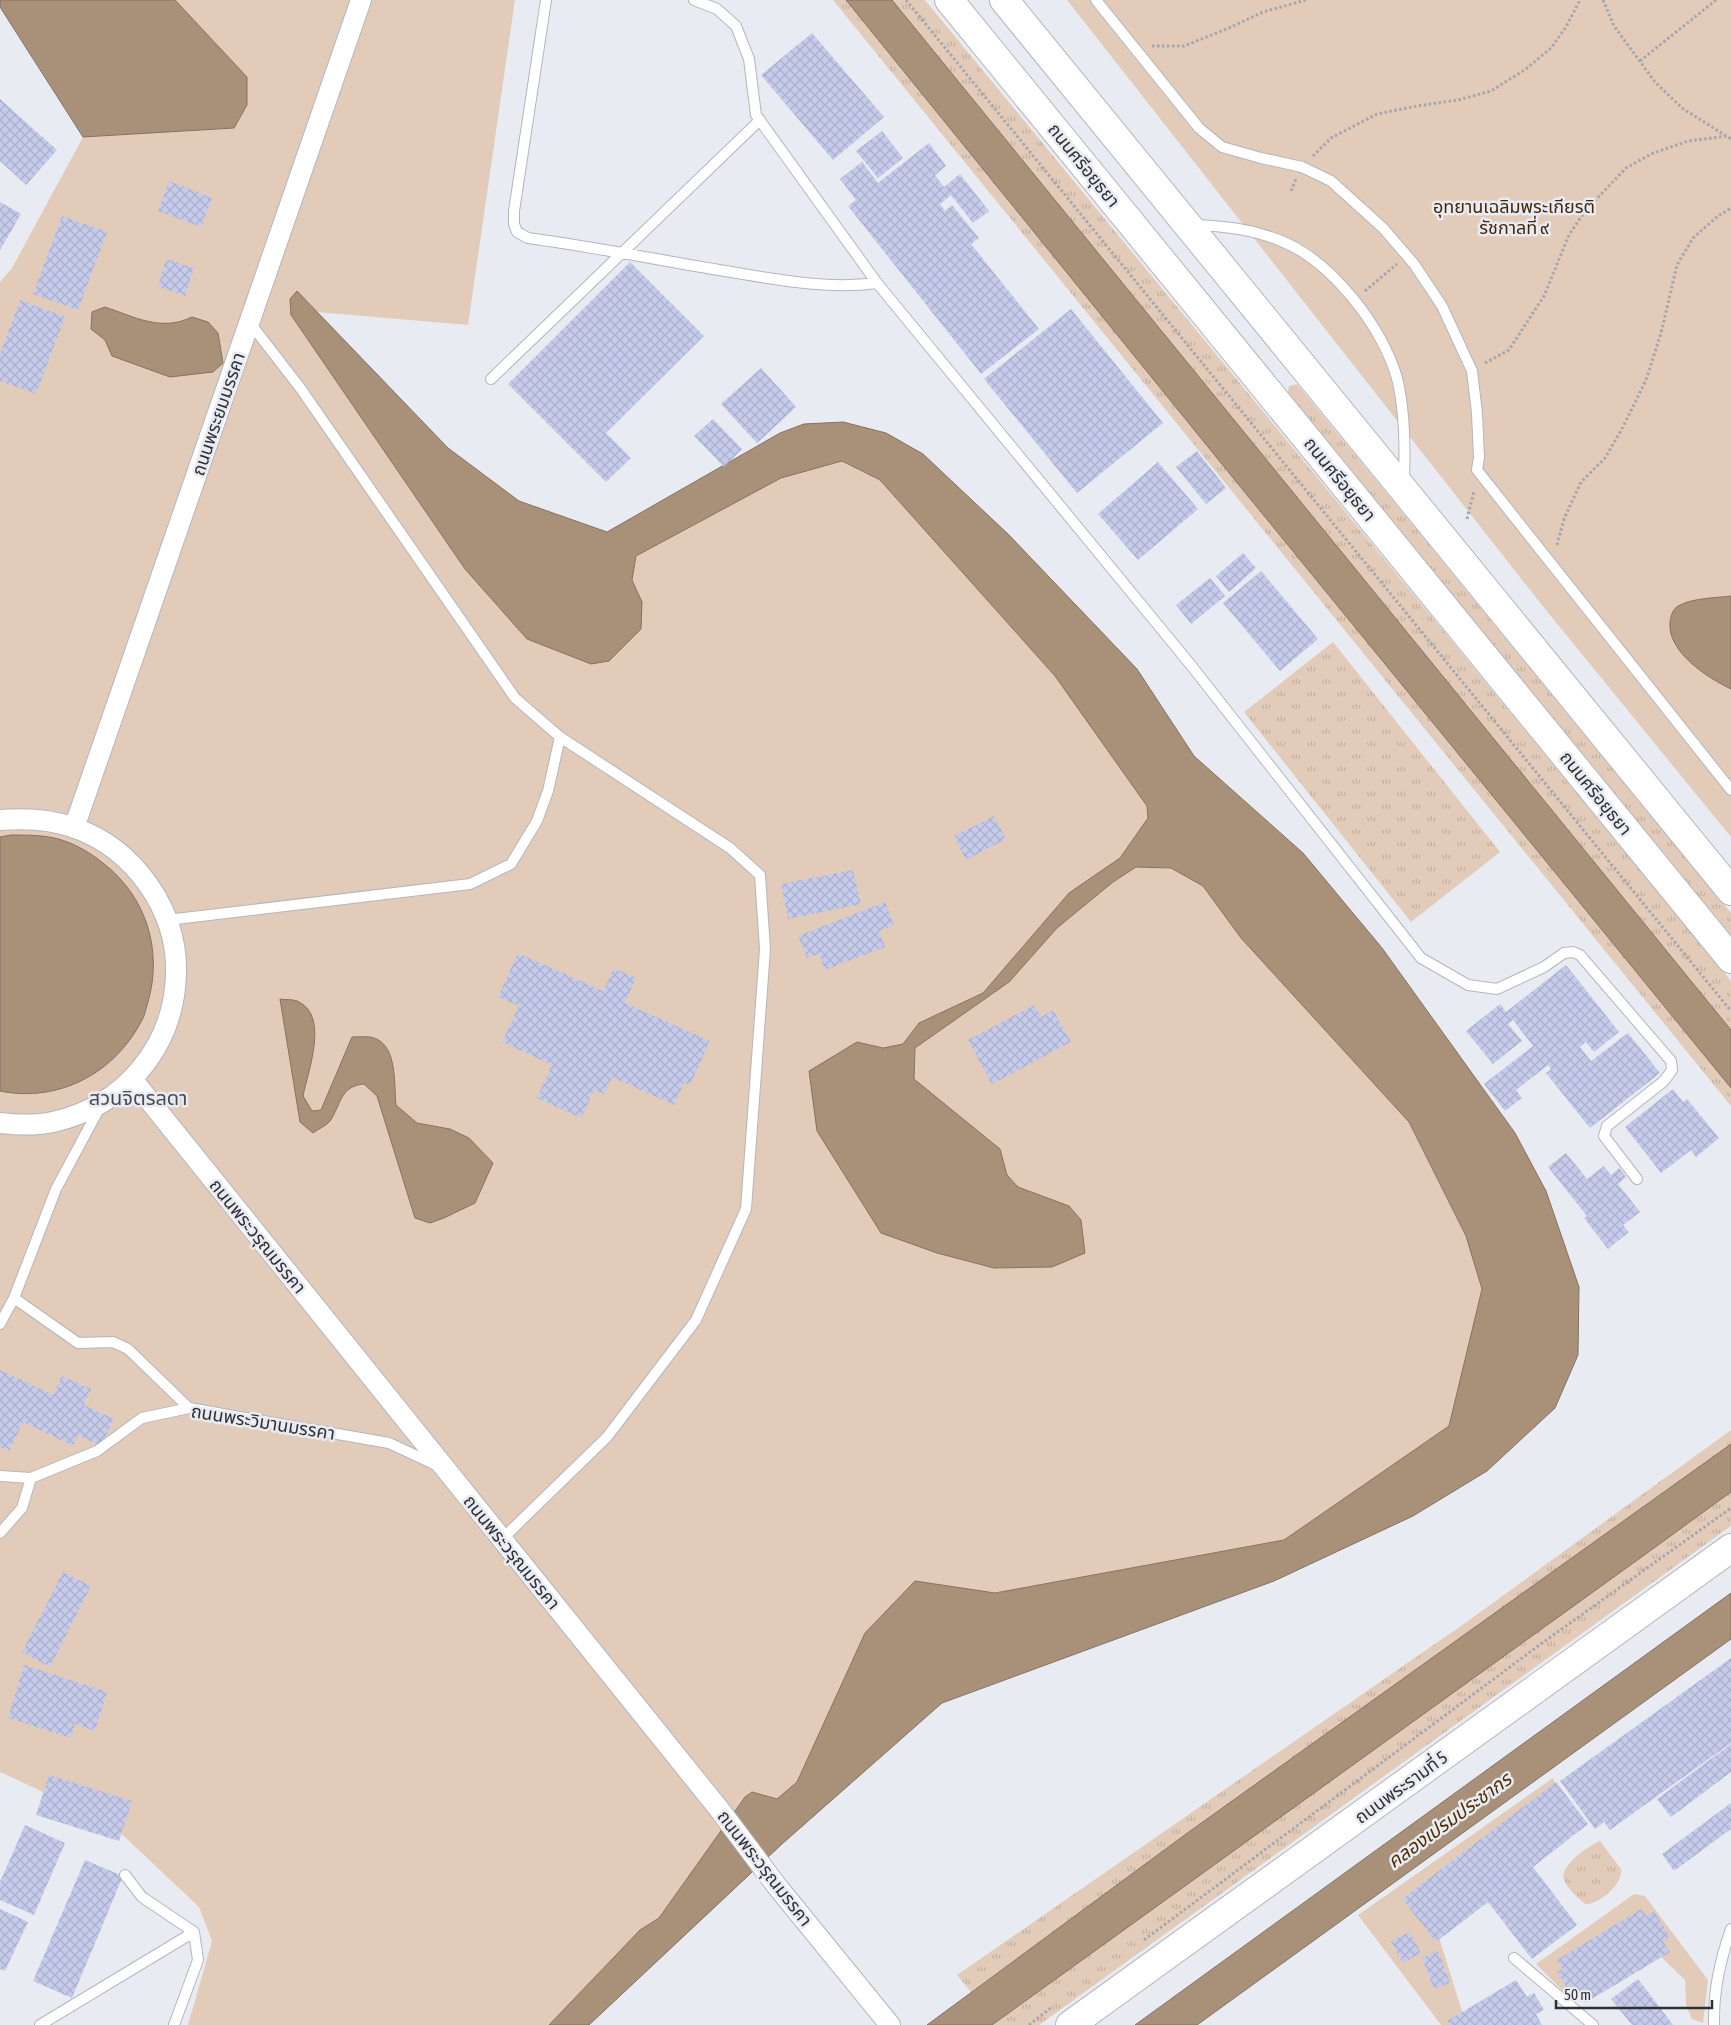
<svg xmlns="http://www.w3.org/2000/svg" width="1731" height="2025" font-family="'Asap Condensed','Noto Sans Thai',sans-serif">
<defs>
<pattern id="grass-tufts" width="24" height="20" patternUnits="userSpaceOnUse" patternTransform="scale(1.25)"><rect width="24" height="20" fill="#e2ccb9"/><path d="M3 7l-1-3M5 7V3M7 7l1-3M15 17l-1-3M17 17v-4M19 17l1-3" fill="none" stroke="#c2b0a0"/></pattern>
<pattern id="building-cross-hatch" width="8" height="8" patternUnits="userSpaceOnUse" patternTransform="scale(1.25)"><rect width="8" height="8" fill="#c6cbeb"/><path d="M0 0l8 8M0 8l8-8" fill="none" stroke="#aaafca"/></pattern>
</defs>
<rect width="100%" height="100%" fill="#e9ebf3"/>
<path fill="url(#grass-tufts)" d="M833,0H846L1234,479L1731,1088V1106Z
M892,0H925L1731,981V1030Z
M1297,384L1731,913V940L1287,396L1289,386Z
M1333,642L1500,852L1411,922L1244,712Z
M1731,1430V1444L1186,1834L971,1992L957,1975L1468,1621Z
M1731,1492V1526L1039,2025H992Z
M1600,1841L1621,1869C1624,1883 1599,1905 1585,1904C1579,1899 1567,1888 1564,1880C1559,1865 1589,1846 1600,1841Z"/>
<path fill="#e2ccb9" d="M175,0H515L468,325L317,312L297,291L290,299L291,315L465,569L527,639L642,602L632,580L636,556L781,478L842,461L880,480L1055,676L1147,806L1148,818L1120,858L1069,893L983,993L919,1023L903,1044L883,1048L857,1042L817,1131L881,1232L937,1253L994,1268L1081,1220L1069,1206L1018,1187L1007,1175L1000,1149L914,1079L915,1048L1009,982L1057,928L1113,882L1136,867L1171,868L1203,886L1241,938L1409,1122L1466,1236L1482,1289L1449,1426L1284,1540L995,1593L915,1581L865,1633L797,1782L777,1799L752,1792L745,1797L659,1918L640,1930L549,2025H188L212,1941L199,1907L110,1823L0,1772V282L12,268L83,137L234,128L247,77Z
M1067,0H1731V837L1541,604Z
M1553,1778L1559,1795L1432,1915L1465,2021L1459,2025H1441L1358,1915Z
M1634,1894L1645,1896L1708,1980L1703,2023L1692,2019L1686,2005L1685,1980L1650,1946L1571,1999L1536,1964Z"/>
<path fill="#a99079" stroke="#847364" d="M0,0H175L247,77V105L234,128L83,137L0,7Z
M846,0H892L1731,1030V1088L1234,479Z
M297,291L448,448L519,501L607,532L780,433L804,424L843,422L886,433L923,454L1008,534L1137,669L1194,756L1303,853L1382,948L1515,1133L1546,1191L1579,1287L1578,1355L1555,1408L1487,1471L1413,1516L1274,1581L942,1703L782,1844L589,2025H549L640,1930L659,1918L745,1797L752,1792L777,1799L797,1782L865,1633L915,1581L995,1593L1284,1540L1449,1426L1482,1289L1466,1236L1409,1122L1241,938L1203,886L1171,868L1136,867L1113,882L1057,928L1009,982L915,1048L914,1079L1000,1149L1007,1175L1018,1187L1069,1206L1081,1220L1085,1253L1052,1267L994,1268L937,1253L881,1233L817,1131L809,1071L857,1042L883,1048L903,1044L919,1023L983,993L1069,893L1120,858L1148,818L1147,806L1055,676L880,480L842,461L781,478L636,556L632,580L642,602L641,629L609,661L591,664L527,639L465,569L291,315L290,299Z
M105,307C135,317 161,332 192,317L208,322L218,333L223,363L213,372L170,377L112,356L105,340L91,329L92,312Z
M1731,596V689C1708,678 1667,652 1670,622C1671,616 1672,610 1678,606C1692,598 1715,598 1731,596Z
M11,835C24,835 37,835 49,837C69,840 88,851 103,863C146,896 163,950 148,1002C146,1008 145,1015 142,1020C115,1073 59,1103 0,1091V837Z
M280,999C286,1000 295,999 299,1002C329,1017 308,1071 303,1096L312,1111L321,1110L352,1037C361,1037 372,1035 380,1041C397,1053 394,1086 396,1105L417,1123L450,1129L469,1138L493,1163L475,1203L444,1218L430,1223L415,1218L377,1096L364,1084C340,1086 341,1105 330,1121C326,1126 318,1129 313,1133L300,1122Z
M1731,1444V1492L1643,1556L992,2025H927L1186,1834Z
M1731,1593V1639L1197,2025H1135Z"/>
<path fill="url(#building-cross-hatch)" d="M812,33L884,117L833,160L761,75Z
M0,99L57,150L26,185L0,161Z
M882,131L903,158L878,178L856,151Z
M929,143L946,166L935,175L944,187L960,174L989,211L973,223L951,195L940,204L945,211L952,205L979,238L971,244L1039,329L981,374L848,206L856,200L840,179L862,162L878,183Z
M169,181L212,198L201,227L158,211Z
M0,202L21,214L0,250Z
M62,216L107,232L78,310L33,294Z
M166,259L194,268L185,296L158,286Z
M630,262L704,336L606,433L631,458L606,482L508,384Z
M20,300L65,317L36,394L0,381V354Z
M1071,309L1163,423L1077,493L984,379Z
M761,368L796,407L757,443L721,404Z
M713,419L742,449L724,467L694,436Z
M1197,451L1226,488L1206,504L1176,467Z
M1158,462L1198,509L1138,560L1098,514Z
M1243,553L1256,568L1229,592L1216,576Z
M1261,571L1318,639L1280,671L1223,603Z
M1210,578L1225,596L1191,624L1176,605Z
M994,816L1006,839L966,860L954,836Z
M853,870L861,904L788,919L781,884Z
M885,902L894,925L879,931L885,947L825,970L819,954L807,958L798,936Z
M518,953L603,991L614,968L636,978L625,1003L710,1041L690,1085L684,1083L674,1105L612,1077L604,1094L594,1090L581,1118L537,1098L552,1065L502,1042L519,1006L498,997Z
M1566,965L1619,1032L1594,1052L1586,1042L1580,1047L1591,1061L1628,1033L1660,1073L1590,1128L1546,1073L1551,1069L1548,1065L1516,1090L1522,1098L1505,1111L1484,1084L1533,1046L1513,1020L1508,1024L1522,1041L1493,1064L1466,1031L1500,1004L1506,1012Z
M1034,1005L1041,1017L1053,1010L1071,1042L992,1084L968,1040Z
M1673,1089L1683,1102L1687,1099L1719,1138L1696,1157L1691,1150L1661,1173L1625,1127Z
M1566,1153L1587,1179L1604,1166L1611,1175L1619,1168L1626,1177L1618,1184L1640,1212L1623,1225L1629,1232L1608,1249L1584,1218L1587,1216L1548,1167Z
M0,1370L53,1395L62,1376L91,1389L84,1405L114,1419L101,1446L78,1435L73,1446L23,1422L9,1451L0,1447Z
M63,1572L91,1586L50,1667L22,1652Z
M1731,1658V1743L1610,1830L1604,1822L1595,1829L1560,1781Z
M24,1665L107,1692L95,1731L75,1724L71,1738L8,1718Z
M1731,1744V1772L1671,1817L1657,1799Z
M49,1775L132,1801L119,1841L36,1815Z
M1556,1782L1588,1824L1533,1867L1577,1925L1532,1959L1488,1902L1436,1942L1402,1899Z
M1731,1803V1829L1674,1871L1662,1854Z
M25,1825L65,1843L34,1915L0,1900V1882Z
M85,1860L123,1876L72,1998L33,1981Z
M0,1909L28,1922L5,1971L0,1969Z
M1641,1909L1646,1916L1654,1911L1670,1937L1663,1941L1670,1952L1585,2003L1574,1985L1568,1989L1557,1972L1563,1969L1557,1960Z
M1410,1932L1421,1953L1403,1963L1391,1941Z
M1438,1951L1450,1983L1434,1989L1422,1958Z
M1638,1979L1673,2025H1632L1611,1999Z
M1516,1980L1527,1997L1534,1993L1544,2010L1536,2014L1542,2025H1450L1447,2021Z"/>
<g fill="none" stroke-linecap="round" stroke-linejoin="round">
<g stroke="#b4b6bd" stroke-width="12">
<path id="lane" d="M546,0L514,211V224L517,232L528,238C594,247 659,260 725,271C774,279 826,290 877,283
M694,0L717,9L736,26L749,59L756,115L877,283L1190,664L1421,958L1468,985L1497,989L1544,967L1564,953L1573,952L1580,955L1671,1061L1672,1070L1664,1081L1607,1126L1604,1136L1637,1179
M1096,0L1199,128L1222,147L1261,158L1302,167L1331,181L1383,228L1414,264L1442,306L1472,371L1477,413L1479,457L1477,470L1731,790
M1194,225C1224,226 1251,229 1279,240C1331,260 1385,329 1398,382C1405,415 1405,448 1404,481
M250,323L301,389L515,698L560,737L730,848L760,875L765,949L746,1209L696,1320L607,1437L502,1539
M491,379L760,120
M167,920L470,884L511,864L537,821L548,791L560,737
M14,1298L78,1343L113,1342L128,1349L189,1408
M0,1324L14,1298L56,1189L100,1107
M0,1476L31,1478L97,1451L142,1418L189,1408L389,1443L436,1465
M0,1533L22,1508L31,1478
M125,1875L142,1897L194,1932L198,1960L174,2025
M1514,1958L1593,2025
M40,2025L194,1932
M1714,2025C1713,1992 1720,1960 1731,1929"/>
</g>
<g stroke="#b4b6bd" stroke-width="22">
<path id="street" d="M0,820C25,818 51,819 75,828C134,849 178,910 176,974C174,1047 124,1106 53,1122C35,1126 18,1125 0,1123
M74,828L361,0
M132,1079L719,1809L776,1885L890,2025"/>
</g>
<g stroke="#b4b6bd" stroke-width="30">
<path id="secondary" d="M949,0L1731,959
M1004,0L1731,891
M1070,2025L1731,1548"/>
</g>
<path stroke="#a5a6ad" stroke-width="3" stroke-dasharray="2.5 2.5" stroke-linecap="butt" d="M906,0L1731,1011
M1603,0L1614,26L1655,82L1682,108L1726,136
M1152,46H1184L1229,28L1263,12L1306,0
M1640,61L1716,0
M1313,156L1331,138L1377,114L1417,106L1458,100L1491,91L1526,69L1551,48L1566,27L1580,0
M1291,191L1296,179
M1365,291L1397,264
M1485,363L1509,350L1544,296L1569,235L1585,211L1626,168L1651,154L1688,141L1727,136L1731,139
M1467,519L1474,491
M1557,545L1564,519L1581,482L1605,458L1623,427L1646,380L1661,333L1677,265L1693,238L1718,216L1731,208
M1144,1940L1538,1646L1731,1508
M1029,2025L1052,2007"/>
<use href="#lane" stroke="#fff" stroke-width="10"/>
<use href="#street" stroke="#fff" stroke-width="20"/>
<use href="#secondary" stroke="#fff" stroke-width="28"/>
</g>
<g text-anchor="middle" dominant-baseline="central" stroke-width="5" stroke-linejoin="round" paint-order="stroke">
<g font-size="18" fill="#2f3033" stroke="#e9ebf3">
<text transform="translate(1084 165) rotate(51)">ถนนศรีอยุธยา</text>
<text transform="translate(218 414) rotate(-71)">ถนนพระยมมรรคา</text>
<text transform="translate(1340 479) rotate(51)">ถนนศรีอยุธยา</text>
<text transform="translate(1596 793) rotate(51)">ถนนศรีอยุธยา</text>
<text transform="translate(258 1236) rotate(51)">ถนนพระวรุณมรรคา</text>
<text transform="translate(263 1422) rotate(9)">ถนนพระวิมานมรรคา</text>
<text transform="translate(512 1552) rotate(51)">ถนนพระวรุณมรรคา</text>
<text transform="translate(1401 1787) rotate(-36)">ถนนพระรามที่ 5</text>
<text transform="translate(765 1868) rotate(52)">ถนนพระวรุณมรรคา</text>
</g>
<g font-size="18" fill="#422607" stroke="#e9ebf3">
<text x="1514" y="206">อุทยานเฉลิมพระเกียรติ<tspan x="1514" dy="21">รัชกาลที่ ๙</tspan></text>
</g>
<g font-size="19" font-style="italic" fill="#502c00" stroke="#e9ebf3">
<text transform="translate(1449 1820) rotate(-36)">คลองเปรมประชากร</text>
</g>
<g font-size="20" fill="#494a50" stroke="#e9ebf3">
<text x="138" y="1097">สวนจิตรลดา</text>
</g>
</g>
<path d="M1556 2000v8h156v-8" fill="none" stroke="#2f3033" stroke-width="2.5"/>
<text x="1564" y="2000" font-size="15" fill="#2f3033" stroke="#e9ebf3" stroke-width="4" paint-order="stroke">50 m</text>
</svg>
